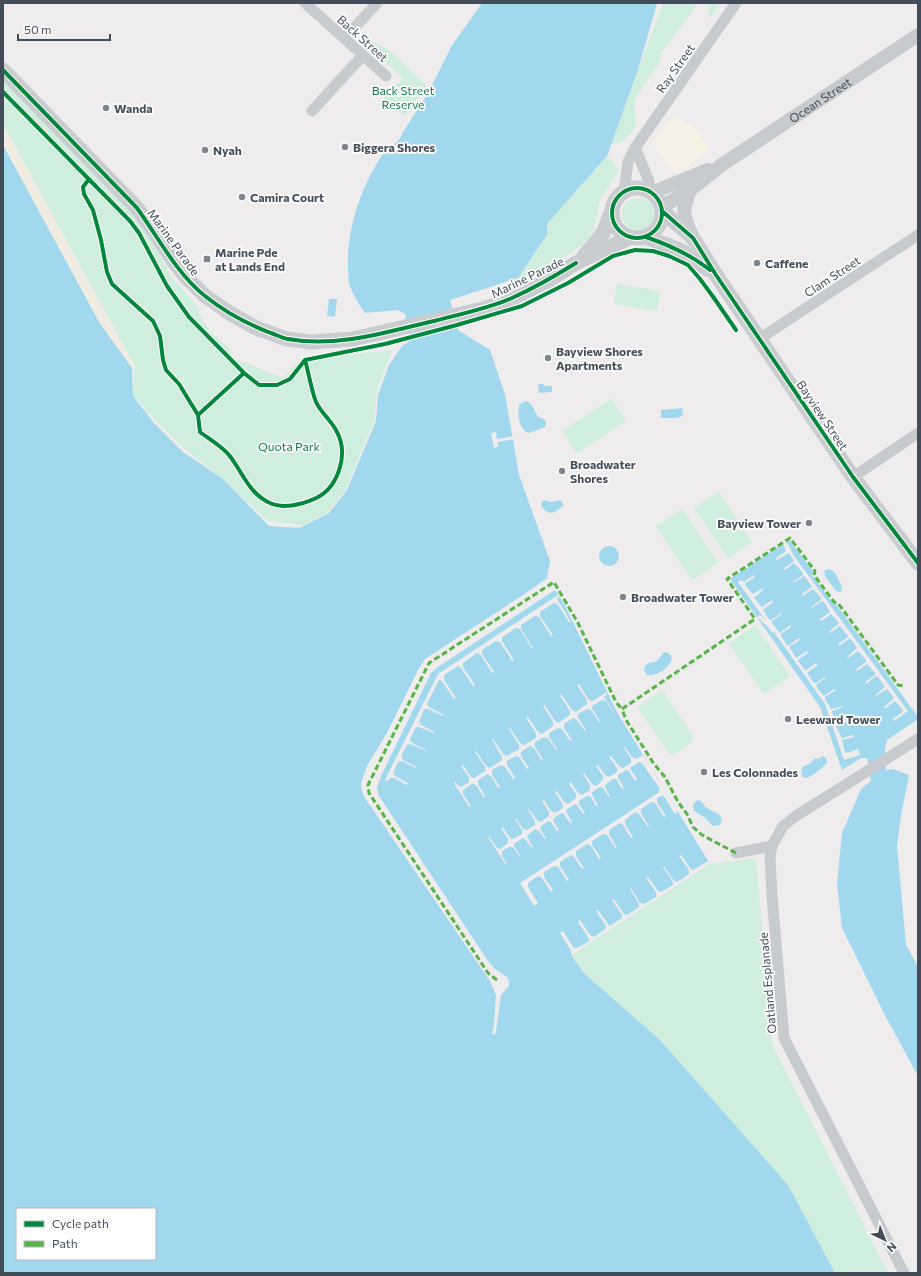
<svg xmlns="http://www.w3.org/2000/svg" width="921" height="1276" font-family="Commissioner,sans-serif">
<rect width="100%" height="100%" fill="#eeecec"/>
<path fill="#f6f2e6" d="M674,116L697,129L710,151L675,174L652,143Z"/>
<path fill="#cfeedd" d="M663,3H698L662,52L659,63L634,100L636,127L622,142L611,144Z
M707,3H721L710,18Z
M372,41L389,50L427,86L404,116L384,98L403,78L368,45Z
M3,80L136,217L153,243L172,277L197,306L202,320L214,336L229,348L232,358L284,378L299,360L392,350L377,390L374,421L345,491L327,513L303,525L268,521L223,479L186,450L156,421L133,396L135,366L3,124Z
M607,156L619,170L600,200L594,229L586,241L571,253L522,281L518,278L547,236V224Z
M622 214a16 16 0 1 1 32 0a16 16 0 1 1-32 0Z
M617,284L660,291L657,311L614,304Z
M611,399L626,421L577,453L562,431Z
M719,492L752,542L728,558L694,508Z
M683,509L718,563L692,580L656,526Z
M755,625L790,676L764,694L729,644Z
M662,690L693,736L692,742L671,756L637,707Z
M756,858L772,1044L888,1273H835L788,1185L660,1040L585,974L572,957V955L710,864Z"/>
<path fill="#f0ece2" d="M3,124L135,367L132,368L99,322L3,145Z"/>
<path fill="#a2d8ee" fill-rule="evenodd" d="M482,3H657L638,70L607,156L547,224V235L518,278L450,300L458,330L490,350L505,394L519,475L550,561L547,578L563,602L618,714L710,864L572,955V957L585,974L660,1040L788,1185L835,1273H3V145L99,322L132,368L133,396L154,423L183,452L223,479L269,526L299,528L329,513L347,490L376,421L378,395L389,365L402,346L410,341L405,314L398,310L365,313C359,304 352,294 349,283C348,279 349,275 348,271C346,236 358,195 376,165C379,159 386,149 392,146C398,141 400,140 403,132L428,93L451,47ZM17,1209H155V1259H17Z
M329,299H337L335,317L327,316Z
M538,384H543L545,386H552V392L539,393Z
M526,401L531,404L538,417L544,419L546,422L545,427L529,433C519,430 516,412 520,404Z
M682,408L683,415L678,418H661V410Z
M544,500L551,502L560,500L563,504V506L555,512L550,513C545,511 542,509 541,504Z
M789,540L813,571L812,575L833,603L836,604L918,717V719L887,740L885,748L886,770L893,769L909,775L901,815L897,846L906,945L918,967V1076L887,1019L842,928L837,884L842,833L861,789L871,781L867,758H861L842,770L820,707L730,579Z
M599 556a10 10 0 1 1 20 0a10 10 0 1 1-20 0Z
M828,569C837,570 837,580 842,586L841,592L836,591L825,576L824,571Z
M664,652C668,652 670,654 672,658C671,667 656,677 647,675L644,671L645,666L649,663L657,661Z
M822,756L826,758L827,763C822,768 798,791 802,767L811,763L815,758L819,759Z
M698,800C703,802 703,804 706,807C711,812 719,811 722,819L720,825L713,826L704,817L694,811C692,807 693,802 698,800Z"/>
<path fill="#eeecec" d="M496,432L497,439L514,436V439L498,442V447L494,448L491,433Z
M787,542L794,556L908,711L894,721L893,719L902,712L903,710L895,701L885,709L884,707L894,698L887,689L876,696L875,695L885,687L878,677L876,676L866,684L865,682L875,675V673L867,664L857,671L856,669L866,662V660L858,651L848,658L847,657L857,648L851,639H849L839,646L838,644L848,637V636L840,626L830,633L829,632L839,623L831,614L821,621L820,619L830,612L824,602L822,601L812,608L811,607L821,600V598L813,589L803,596L802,594L812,587L805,577L804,576L794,583L793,582L803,575V573L794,563L785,570L783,569L794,561L789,553L777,560L776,558L786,551L783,544Z
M754,575L755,577L746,583L745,585L753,594L763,588L764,589L754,598L762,607L772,600L773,602L763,610L769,619L771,620L781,613L782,614L772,621V623L780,633L790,625L791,627L781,634V636L787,645H789L799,638L800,640L790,646V648L796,658L807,651L808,653L799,659L798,661L805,670H806L816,663L818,665L808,672L807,673L814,683H816L825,677L826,678L817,684L816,686L823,695L824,696L834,689L836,690L825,697V699L831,709L843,706V707L832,711L835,722L836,723L848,719V722L837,725L836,727L842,738L853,735L854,737L842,740L845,752L847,753L858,749L860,755L844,760L825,704L774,632L772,633L770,629L757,617L760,615L766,621L738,582L741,580L744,582Z
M547,578L555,590L438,667L431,673L382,774L377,787L379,796L488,961L494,968L508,978L509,982V986L501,995L496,1032L494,1035L492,1034L494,1025L496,995L490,981L365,798L362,792L361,783L367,766L388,731L418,670L425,659L532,589Z
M558,595L559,597L557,599L571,622H569L558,605L554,603L540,612V616L553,635L551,636L539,617L535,616L521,625V629L533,648L532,649L520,629L516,628L502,637V641L514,660L512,661L500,642L496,641L482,650V654L494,672L492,673L481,655L477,653L463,663V667L475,685L473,686L461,668L458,666L444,675V680L456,698L454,699L442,681L439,680L427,704L429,707L444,715L443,716L428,709H424L419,721L421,725L435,732L434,733L419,727H416L410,739L411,742L426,750V751L410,744L407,745L401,756L403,760L417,767L416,768L402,761L398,762L393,773L395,776L408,783L407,785L394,778H390L388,781L385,780L438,674Z
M579,684L589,700L593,701L606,692L607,694L604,697L614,712H613L606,701L602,700L592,706V709L600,721L599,722L591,710L587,709L578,714V718L586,730L585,731L577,720L573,718L564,724V728L572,740L570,741L562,729L558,728L549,733V737L557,749L556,750L548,738L544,737L535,742V747L543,759L541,760L534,748L530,746L521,752V756L529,768L527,769L519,757L516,756L507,761V765L515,777L513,779L505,767L501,765L492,770V775L500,787L498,788L491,776L487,774L478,780V784L485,796L484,798L476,785L472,784L463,790V794L471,806L469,807L454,783L456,782L457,785L461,787L469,782V777L461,766L463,765L471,777L474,778L485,771V767L475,752L476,751L486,766L490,768L502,760V757L492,740L493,739L504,755L507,756L519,749V745L509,729L510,728L521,744L524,745L536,738V733L526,718L528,717L538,732L542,734L553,726V722L543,706L545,705L555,721L558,723L570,715V711L560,696L561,694L572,710L576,712L587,704V700L577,685Z
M625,747L632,757L636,759L643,755L678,812L675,814L664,796H661L657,798V802L666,816L664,817L655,803L652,802L641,809V813L649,826L648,827L639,814L635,812L625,820V824L633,837L631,838L623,825L620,823L609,830V834L617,848L616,849L607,835L603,834L592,841V845L601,858L599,859L591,846L587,844L576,851V856L584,868L582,869L574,857L571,855L560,862V866L569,880L567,881L558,867L554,866L544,872V877L553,890L551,892L542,878L538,876L528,883V887L538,903L534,906L520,883L658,793L660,789L642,763L639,762L631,767V770L637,779L635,781L629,771L626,770L618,775V778L624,788L622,789L616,779H613L606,784L605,787L610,796L609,797L603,788L600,787L592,792V795L598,805L596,806L590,796H587L579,801V804L585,813L583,814L577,805L575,804L567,809L566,812L572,822L570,823L564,814L561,813L554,818L553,821L559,830L557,831L551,822L548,821L541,826L540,829L546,838L545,839L539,831L535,829L528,835L527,837L533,847L532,848L525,839L523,838L515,843L514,846L520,855L519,856L513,847H509L502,851V856L507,864L506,865L488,837L489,836L497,848L500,849L508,843V839L501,828L503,827L510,838L513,839L522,834V830L515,819L516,818L523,829L527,830L535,825V821L528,810L529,809L537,820L541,822L549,816V812L542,801L544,800L551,811L555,813L563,808L562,803L555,792L557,791L564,802L568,804L576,798V794L569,784L571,782L578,793L582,795L590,790V785L583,774L584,773L592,784L596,786L603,780V776L596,766L598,765L605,775L609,777L617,772V768L609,757L611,756L619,766L623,768L631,763V759L624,748Z
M681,855L691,869L693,870L708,861L710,864L572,955L570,949L560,933L563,931L573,947L577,948L589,941L588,937L578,922L580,920L590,935L594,937L605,929L606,926L596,911L598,910L608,924L610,926L622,918V915L612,900L614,899L624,914L627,915L639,907V904L630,889L631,888L640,903L644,904L656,897V892L646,878L648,877L658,891L661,892L673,885V882L663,867L664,866L674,881L677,882L689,874V870L679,856Z"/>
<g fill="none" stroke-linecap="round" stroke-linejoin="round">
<path stroke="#c8cbcd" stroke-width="11" d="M305,3L386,76
M345,38L377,3
M312,111L363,55
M635,148L649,181V191
M624,192L628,162L635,148L736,3
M759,339L918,235
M853,477L918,433
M736,853L772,846
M904,1273L784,1038L772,896L770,856L772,846L783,826L796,816L918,739"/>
<g stroke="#c8cbcd" stroke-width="14">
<path d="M690,190C681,212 683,216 693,238"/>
<path d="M651,193L708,170"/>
<path id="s1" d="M662,207L690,190L723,164L918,35"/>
</g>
<path stroke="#c9cdd0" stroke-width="15" d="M3,70L137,208L153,230L174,262L186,277L204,295L228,312L256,328L287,339L312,342L353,339L483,309L511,299L549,280L576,263L631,237
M612 213a25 25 0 1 1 50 0a25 25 0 1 1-50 0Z
M662,211L693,238L716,275L853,477L918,563
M646,237L682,251L709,270
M584,256L603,233L612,211"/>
<path stroke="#57b448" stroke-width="3" stroke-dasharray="6 3" stroke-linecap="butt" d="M736,853L702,835L693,827L687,814L678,802L665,777L654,764L626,720L622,709L755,619L727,579L790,538L815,571L814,575L834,602L838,603L898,685L905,686
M497,980L488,973L369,793L368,785L429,663L554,582L578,623L616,702L622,709"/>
<g stroke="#fff" stroke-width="6">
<path id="cycleway" d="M3,70L137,208C158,237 177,274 205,296C225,312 247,324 271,333C277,335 282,338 288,339C337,348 386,332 434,321C460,314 487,309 512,298C534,288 555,276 576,263
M3,92L130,221L139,233L167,286L189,317L244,373L259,385H277L290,379L305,360L385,344L457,325L522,306L568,283L613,256L635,250L653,251L669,256L688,265L700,279L714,298L736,330
M89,179L83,187L84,194L93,210L101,240L107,272L112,284L153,321L160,336L163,360L166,370L179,384L198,415L200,432C209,439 222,446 229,455C242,471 249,494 270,503C283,509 301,505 314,499C338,489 349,455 337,432C332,421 321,413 316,402C311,389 309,374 305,360
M612 213a25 25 0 1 1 50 0a25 25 0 1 1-50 0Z
M662,211L693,238L716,275L853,477L918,563
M646,237C669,245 690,254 710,270
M198,415L244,373"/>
</g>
<use href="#cycleway" stroke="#00873e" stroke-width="4"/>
</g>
<g fill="#7f858c" stroke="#fff" stroke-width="1.5">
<circle cx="106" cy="108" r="4"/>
<circle cx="345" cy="147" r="4"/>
<circle cx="205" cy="150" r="4"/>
<circle cx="242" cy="197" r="4"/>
<rect x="203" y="255" width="8" height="8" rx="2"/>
<circle cx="757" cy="263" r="4"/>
<circle cx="548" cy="358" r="4"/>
<circle cx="562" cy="471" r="4"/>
<circle cx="809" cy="523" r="4"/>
<circle cx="623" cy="597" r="4"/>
<circle cx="788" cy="719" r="4"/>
<circle cx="704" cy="772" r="4"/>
</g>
<g text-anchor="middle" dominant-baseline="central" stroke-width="3.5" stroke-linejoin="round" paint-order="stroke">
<g font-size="12" fill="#434d59" stroke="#fff">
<text transform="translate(363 38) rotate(42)">Back Street</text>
<text transform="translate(675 68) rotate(-55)">Ray Street</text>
<text stroke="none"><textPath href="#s1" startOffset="191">Ocean Street</textPath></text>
<text transform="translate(174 242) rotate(54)">Marine Parade</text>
<text transform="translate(832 276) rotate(-33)">Clam Street</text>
<text transform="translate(527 277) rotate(-26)">Marine Parade</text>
<text transform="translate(823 415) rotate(56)">Bayview Street</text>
<text transform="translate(767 983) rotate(-95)">Oatland Esplanade</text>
</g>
<g font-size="12" fill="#127c4f" stroke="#fff">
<text x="403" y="90">Back Street<tspan x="403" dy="14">Reserve</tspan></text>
<text x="289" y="446">Quota Park</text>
</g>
<g font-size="12" font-weight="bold" fill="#434d59" stroke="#fff" text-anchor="start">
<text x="114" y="108">Wanda</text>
<text x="353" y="147">Biggera Shores</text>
<text x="213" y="150">Nyah</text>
<text x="250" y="197">Camira Court</text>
<text x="215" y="252">Marine Pde<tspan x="215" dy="14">at Lands End</tspan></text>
<text x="765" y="263">Caffene</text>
<text x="556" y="351">Bayview Shores<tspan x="556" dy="14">Apartments</tspan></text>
<text x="570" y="464">Broadwater<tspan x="570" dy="14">Shores</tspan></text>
<text x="801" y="523" text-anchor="end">Bayview Tower</text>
<text x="631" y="597">Broadwater Tower</text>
<text x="796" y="719">Leeward Tower</text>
<text x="712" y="772">Les Colonnades</text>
</g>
</g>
<rect width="921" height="1276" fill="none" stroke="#434d59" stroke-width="8"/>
<rect x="16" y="1208" width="140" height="52" fill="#ffffff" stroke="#b4b8bd"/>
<rect x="24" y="1221" width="20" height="6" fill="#00873e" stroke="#b4b8bd"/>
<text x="52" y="1228" font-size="12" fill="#434d59">Cycle path</text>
<rect x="24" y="1241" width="20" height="6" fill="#57b448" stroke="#b4b8bd"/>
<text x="52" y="1248" font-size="12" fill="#434d59">Path</text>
<g transform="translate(885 1240) rotate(137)" stroke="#ffffff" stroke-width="3" paint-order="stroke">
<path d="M0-3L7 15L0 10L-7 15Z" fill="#434d59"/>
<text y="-6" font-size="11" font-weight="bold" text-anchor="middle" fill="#434d59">N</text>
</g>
<path d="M18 34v6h92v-6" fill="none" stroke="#434d59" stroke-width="2"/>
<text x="24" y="34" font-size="12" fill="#434d59" stroke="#ffffff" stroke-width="3" paint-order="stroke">50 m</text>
</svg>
